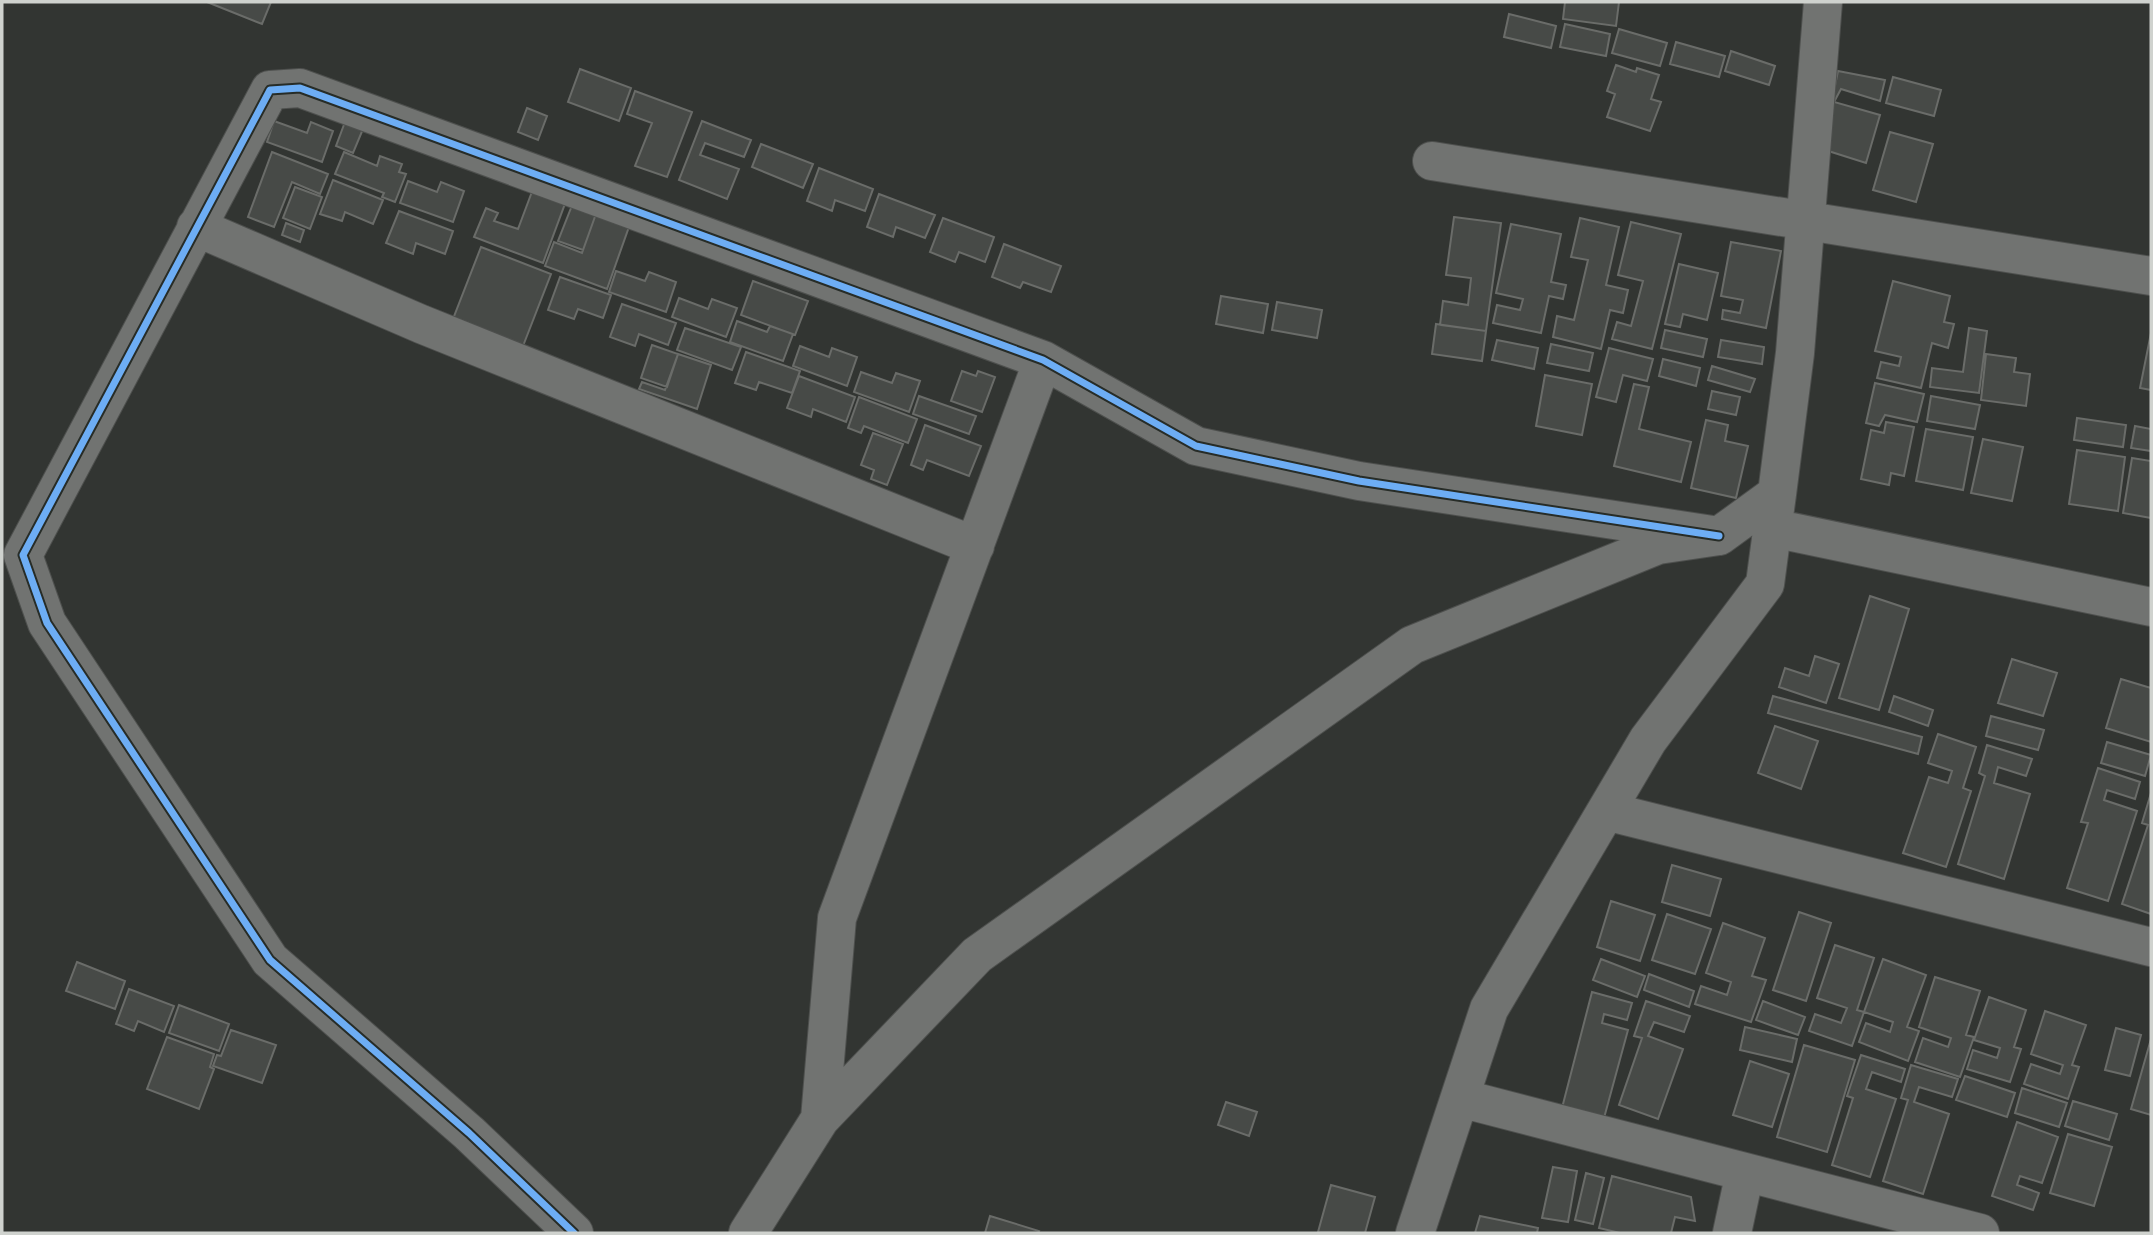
<svg xmlns="http://www.w3.org/2000/svg" width="2153" height="1235" font-family="'Open Sans',sans-serif">
<rect width="100%" height="100%" fill="#323532"/>
<path fill="#474a47" stroke="#6a6c69" stroke-width="2" d="M207,2H271L262,24Z
M1565,2H1619L1616,26L1563,19Z
M1509,14L1556,26L1551,48L1504,37Z
M1565,24L1610,34L1606,56L1560,47Z
M1619,29L1667,43L1660,66L1612,53Z
M1676,42L1725,56L1719,77L1670,64Z
M1731,51L1775,66L1769,85L1725,71Z
M1616,65L1636,72L1637,68L1659,75L1651,99L1661,102L1650,131L1607,117L1615,94L1607,91Z
M580,69L631,88L619,121L568,102Z
M1838,71L1885,80L1880,101L1841,89L1834,102L1880,115L1866,163L1822,149Z
M1893,77L1941,90L1934,116L1886,103Z
M635,91L692,112L667,177L635,166L652,123L627,114Z
M527,108L547,116L538,140L518,132Z
M274,121L307,133L311,122L333,131L322,162L267,142Z
M702,121L751,140L744,157L705,143L700,155L739,169L727,199L679,180Z
M345,122L363,129L353,153L336,146Z
M1890,132L1933,144L1916,202L1873,190Z
M761,144L813,164L803,188L752,167Z
M272,152L328,174L320,194L292,182L274,227L248,217Z
M344,152L377,166L380,156L402,164L399,172L406,174L395,202L382,197L384,193L335,174Z
M819,168L873,189L865,211L835,200L832,211L807,201Z
M333,180L383,200L373,224L345,212L342,221L320,214Z
M408,181L437,192L441,182L464,191L453,222L400,203Z
M295,187L322,197L310,229L283,218Z
M533,189L566,201L543,263L474,237L486,208L498,213L494,221L518,229Z
M879,194L935,215L925,238L896,227L893,237L867,227Z
M573,203L597,211L583,250L558,241Z
M399,211L453,231L445,254L416,243L413,254L386,243Z
M597,211L630,224L607,289L545,266L554,242L582,253Z
M1454,217L1501,223L1486,331L1440,325L1443,301L1468,305L1471,278L1446,275Z
M943,218L994,237L985,262L959,252L955,262L930,252Z
M1580,218L1619,227L1606,285L1628,290L1623,313L1610,310L1601,349L1553,337L1557,316L1574,320L1588,260L1571,257Z
M1631,222L1681,234L1652,349L1612,339L1617,322L1631,326L1643,281L1618,275Z
M286,223L304,230L300,242L282,235Z
M1511,224L1561,234L1551,282L1566,285L1563,299L1549,296L1541,333L1493,323L1497,305L1520,310L1523,299L1496,293Z
M1731,242L1781,251L1766,328L1722,319L1723,310L1740,313L1743,300L1721,296Z
M1004,244L1061,266L1051,292L1023,282L1020,288L992,277Z
M481,247L551,274L523,346L453,319Z
M1679,264L1718,273L1707,320L1683,314L1680,327L1665,324Z
M616,271L645,281L649,272L676,282L666,312L609,292Z
M560,277L611,295L603,318L578,309L574,319L548,310Z
M753,281L808,301L795,335L741,315Z
M1893,281L1950,296L1944,322L1954,324L1948,348L1932,343L1921,388L1877,378L1881,362L1899,366L1901,357L1875,351Z
M1221,296L1268,304L1263,333L1216,324Z
M679,298L708,309L712,299L737,308L726,337L672,317Z
M1277,302L1322,310L1317,338L1272,330Z
M622,304L676,323L668,345L639,334L635,346L610,337Z
M737,321L767,332L770,326L793,334L783,361L730,342Z
M1436,324L1486,331L1482,361L1432,354Z
M685,328L741,347L732,370L677,350Z
M1969,328L1987,331L1979,393L1930,387L1932,368L1963,372Z
M1665,330L1707,339L1703,357L1661,348Z
M2151,333V390L2140,388Z
M1497,340L1538,348L1534,369L1492,360Z
M1721,340L1764,347L1762,364L1718,357Z
M1551,344L1593,353L1589,371L1547,363Z
M652,345L678,354L667,387L641,378Z
M800,346L829,357L832,348L857,357L847,386L793,366Z
M1609,348L1653,359L1647,381L1623,375L1616,402L1596,397Z
M746,352L800,371L792,393L759,382L756,390L735,383Z
M678,354L711,365L697,409L639,389L642,382L665,390Z
M1986,354L2016,358L2014,372L2030,374L2026,406L1981,400Z
M1663,359L1700,368L1696,386L1659,376Z
M1712,366L1755,379L1750,392L1708,380Z
M962,371L976,376L978,371L995,377L982,412L951,401Z
M861,372L892,383L896,373L920,381L909,412L854,392Z
M1545,375L1592,384L1582,435L1536,426Z
M799,376L855,397L846,422L813,409L811,417L787,408Z
M1875,383L1924,394L1917,422L1885,415L1879,426L1866,423Z
M1634,384L1649,387L1639,429L1691,442L1681,482L1614,466Z
M1712,391L1740,397L1736,415L1708,409Z
M919,396L976,416L969,434L913,414Z
M1931,396L1980,405L1975,429L1927,421Z
M859,397L917,419L908,443L864,426L861,433L848,428Z
M2077,418L2126,425L2123,447L2074,440Z
M1706,420L1728,425L1725,441L1748,446L1736,498L1691,488Z
M1886,422L1914,427L1904,476L1891,473L1889,485L1861,479L1871,430L1884,433Z
M925,425L981,446L969,476L927,460L923,470L911,465Z
M2135,426L2151,429V451L2131,448Z
M1926,429L1973,437L1963,490L1916,481Z
M873,433L903,444L887,485L871,479L874,470L861,465Z
M1983,439L2023,447L2012,501L1971,493Z
M2077,450L2125,457L2118,511L2069,504Z
M2132,458L2151,461V518L2123,513Z
M1870,596L1909,609L1879,710L1839,698Z
M1815,656L1839,664L1826,703L1779,687L1785,668L1809,676Z
M2012,659L2057,673L2043,716L1998,703Z
M2121,679L2151,688V742L2106,728Z
M1773,696L1922,737L1918,754L1768,713Z
M1894,696L1933,710L1928,726L1889,712Z
M1991,716L2044,730L2038,750L1986,736Z
M1775,726L1818,741L1801,789L1758,773Z
M1938,734L1976,747L1963,788L1971,791L1946,867L1903,853L1929,777L1948,783L1952,771L1928,763Z
M2107,742L2151,755L2145,776L2101,763Z
M1987,745L2032,759L2026,776L1998,767L1994,783L2030,794L2004,879L1958,864L1985,776L1979,773Z
M2098,768L2140,782L2135,799L2107,790L2104,800L2137,811L2108,901L2067,888L2088,823L2081,822Z
M2151,793V914L2122,904L2148,825L2142,823Z
M1672,865L1721,879L1710,916L1662,902Z
M1611,901L1655,915L1640,961L1597,947Z
M1799,912L1831,923L1806,1001L1773,990Z
M1667,914L1711,929L1695,974L1652,960Z
M1723,923L1765,938L1752,976L1766,980L1751,1022L1695,1004L1701,986L1727,995L1731,982L1706,973Z
M1835,945L1874,958L1857,1010L1864,1012L1852,1046L1809,1031L1815,1014L1841,1023L1847,1008L1817,998Z
M1601,959L1645,976L1637,997L1593,980Z
M1883,959L1926,975L1907,1027L1919,1031L1908,1061L1859,1042L1866,1023L1890,1032L1893,1022L1864,1012Z
M77,962L125,981L115,1009L66,991Z
M1649,974L1694,991L1689,1007L1644,990Z
M1935,977L1980,991L1966,1035L1974,1037L1960,1077L1915,1062L1923,1038L1948,1047L1951,1038L1919,1027Z
M129,989L174,1006L164,1032L138,1021L134,1031L116,1024Z
M1592,992L1632,1003L1627,1020L1604,1014L1602,1023L1628,1030L1604,1118L1562,1108Z
M1989,997L2026,1010L2014,1047L2021,1049L2010,1082L1967,1069L1973,1050L1997,1058L2000,1048L1974,1040Z
M1646,1001L1690,1016L1684,1032L1654,1022L1648,1036L1683,1049L1658,1119L1619,1105L1642,1038L1634,1036Z
M1763,1001L1805,1017L1798,1035L1756,1020Z
M179,1005L229,1024L219,1051L169,1033Z
M2045,1011L2086,1025L2072,1065L2079,1067L2068,1099L2024,1084L2031,1064L2060,1074L2063,1065L2031,1054Z
M1745,1027L1797,1039L1792,1062L1740,1050Z
M2116,1028L2141,1035L2130,1076L2105,1070Z
M231,1030L276,1045L262,1083L213,1066L217,1055L221,1056Z
M167,1037L214,1054L210,1067L214,1069L199,1109L147,1089Z
M2151,1039V1115L2131,1109Z
M1804,1045L1855,1060L1827,1152L1777,1137Z
M1861,1055L1905,1069L1901,1082L1872,1072L1866,1089L1896,1099L1870,1177L1832,1165L1853,1098L1847,1096Z
M1750,1061L1789,1074L1772,1127L1733,1115Z
M1911,1065L1958,1079L1952,1097L1919,1087L1914,1102L1949,1114L1923,1194L1883,1181L1908,1100L1901,1098Z
M1965,1076L2015,1093L2007,1117L1956,1100Z
M2022,1088L2067,1103L2059,1127L2015,1113Z
M2073,1101L2117,1114L2109,1140L2065,1126Z
M1226,1102L1257,1112L1249,1136L1218,1125Z
M2017,1122L2058,1137L2042,1183L2020,1176L2017,1185L2039,1193L2033,1210L1992,1196Z
M2068,1134L2112,1147L2094,1206L2050,1193Z
M1553,1167L1577,1171L1568,1222L1542,1218Z
M1586,1173L1604,1178L1593,1224L1575,1220Z
M1612,1176L1691,1197L1695,1221L1675,1217L1671,1233H1620L1599,1228Z
M1331,1185L1375,1197L1365,1233L1318,1232Z
M990,1216L1039,1231L1038,1233H985Z
M1480,1216L1538,1228L1537,1233H1475Z"/>
<g fill="none" stroke-linecap="round" stroke-linejoin="round">
<g stroke="#4e504e" stroke-width="40">
<path id="minor" d="M1432,161L2151,276
M196,227L421,324L975,546
M1773,528L2151,607
M1606,811L2151,947
M1460,1098L1980,1233
M820,1119L837,918L1043,360
M574,1233L469,1133L270,960L47,623L23,555L270,90L300,88L1043,360L1196,446L1359,481L1719,536
M748,1233L820,1119L977,955L1412,645L1658,545L1719,536L1777,494L1795,353L1823,2
M1415,1233L1489,1009L1648,740L1765,584L1777,494
M1732,1233L1745,1172"/>
</g>
<use href="#minor" stroke="#717371" stroke-width="38"/>
<g stroke="#272c27" stroke-width="11">
<path id="cycleway" d="M574,1233L469,1133L270,960L47,623L23,555L270,90L300,88L1043,360L1196,446L1359,481L1719,536"/>
</g>
<use href="#cycleway" stroke="#6dadf4" stroke-width="7"/>
</g>
<rect width="2153" height="1235" fill="none" stroke="#cfd2ce" stroke-width="7"/>
</svg>
